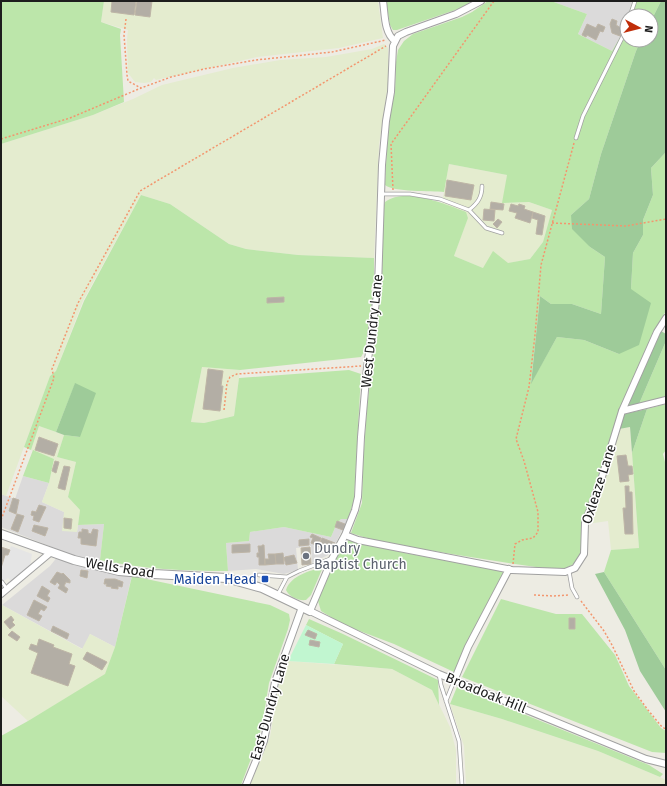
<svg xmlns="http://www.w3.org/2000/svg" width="667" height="786" font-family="'Fira Sans',sans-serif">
<rect width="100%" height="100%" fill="#edece3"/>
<path fill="#dbdada" d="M536,1H633L628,16H627L625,29L612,51L578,34L587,14L551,1L541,2Z
M23,476L49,483L42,502L64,512L77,532L78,525L104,524L99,570L132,575L115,647L90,634L83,649L2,605L50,566L62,551L1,527V494L15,499Z
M341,519H348L330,554L312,563L311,546L296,548L298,570L284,574L256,569L228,571L226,543L249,541L250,532L284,527L331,537L337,523Z"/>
<path fill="#e4eccf" d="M104,1H378L383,38L339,48L257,57L156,80L154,78L151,82L144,83L135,82L128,73L127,40L128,30L101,22Z
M384,44L388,48L389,78L379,145L374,258L298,255L246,249L229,244L170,204L141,195L83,301L56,371L50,376L6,496L1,494V144L93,115L133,99L162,85L233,68L280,60L326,57L372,49Z
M449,164L507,175L503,203L529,202L552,210L543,242L530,259L483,268L454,256L468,217L442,203Z
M202,367L240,370L234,416L204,423L191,422Z
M39,426L64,435L57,457L76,462L68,497L80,510L77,532L62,531L64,512L42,502L49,483L54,459L31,450Z
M630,427L639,549L611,550L608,521L587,524L603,483L619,429Z
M2,605L82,649L90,634L115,647L105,675L28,721L1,696Z
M288,661L392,669L432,690L450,727L456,750V785H250L270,737L279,684Z
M450,704L502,719L598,751L660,777L666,780V785H466L464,746Z"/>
<path fill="#bce6aa" d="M1,1H104L101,22L121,29L120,35L124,102L93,115L1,144Z
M386,1H473L458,9L397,30H393L390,25Z
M488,1H536L541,2L551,1L587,14L578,34L612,51L625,29L627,21V40H641L636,51L601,154L589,199L571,215L590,247L605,257L601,314L572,304H551L540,296L531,383L557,337L584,340L619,354L631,289L633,253L643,235V220L653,195L651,168L666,152V311L653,333L620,409L598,477L581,524V552L578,561L564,570C523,566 482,559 440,552C410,547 380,543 351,533L362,503L363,463L367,407L382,284L383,208L385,202C405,187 445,204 466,212L468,218L454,256L483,268L493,251L508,263L530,259L543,242L552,210L529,202L502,203L507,175L449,164L444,192C432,191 393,192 385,185L387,145L389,120L395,91L396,62L398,50L404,41L413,34L462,17L472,12Z
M633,1H661L651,21V16H628Z
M141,195L170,204L229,244L246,249L298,255L374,258V280L371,289L373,295L365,350L361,357L240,370L202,367L191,422L204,423L234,416L239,378L349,370L361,374L354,500L348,519H341L337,523L331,537L284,527L250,532L249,541L226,543L228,571C185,571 142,569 100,560L104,524L78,525L80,510L68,497L76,462L57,457L64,435L80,437L75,384L56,432L39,426L31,450L24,447L50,376L56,371L84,301Z
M666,341V396L639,404Z
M666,404V450L663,454L666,466V670L604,572L611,550L639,548L632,453L647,409Z
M33,450L54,459L49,483L23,476Z
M349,540L405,553L504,571L465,647L454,672L394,644L344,625L321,611L318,601L322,585L345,542Z
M323,567L311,595L306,600C299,601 289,597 286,590C291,575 310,571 323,567Z
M132,576L270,605L289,614L290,620L288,629L269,683L262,726L255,748L241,785H1V736L28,721L105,674L115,647Z
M501,599L556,614H582L615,655L629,686L661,728L666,731V753L652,752L462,677Z
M309,619L343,634L438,680L439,705L432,690L392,669L334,664L343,644L306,625Z
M457,687L649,765L663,774L660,777L598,751L502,719L450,704Z"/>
<path fill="#9ecb99" d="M661,1H666V152L651,168L653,195L643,220V235L633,253L631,289L651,303L639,345L619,354L584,340L557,337L531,384L540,296L551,304H572L601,314L605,257L590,247L572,229L571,215L589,199L601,154L636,51L641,40H651V21Z
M661,331L666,334V341L639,404L627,407Z
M75,383L96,393L80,437L64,435L56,432Z
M647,409L632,453L630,427L619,429L624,414Z
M604,572L666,670V712L640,671L625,630L595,574Z"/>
<path fill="#c1f6d0" d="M306,625L343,644L334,664L288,661Z"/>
<path fill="#e5e5e5" d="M11,546L32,554L30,566L11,581L8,578L1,583V568L5,555H8Z"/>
<path fill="#b3aea5" stroke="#beb5a6" d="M112,1H136L134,15L111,12Z
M137,1H152L150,17L135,15Z
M612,19L617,21L616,25L621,28L620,30L623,31L620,36L612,33L610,24Z
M587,24L596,28L598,24L605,27L603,32L600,31L596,40L587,35L586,37L582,35Z
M447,180L474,185L471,200L445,196Z
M491,202L504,204L503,210L490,209Z
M511,204L518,206L519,204L525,206L524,209L533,212L530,223L515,218L517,213L509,211Z
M484,209L495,210L494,221L483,220Z
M533,212L545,216L542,235L536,234L538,220L532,218Z
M498,219L502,222L497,228L493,224Z
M284,297V302L267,303V298Z
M208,369L223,371L221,386H223L220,411L203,409Z
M39,437L58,444L54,456L35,450Z
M626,455L628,466H632L633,474L628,475L629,481L620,482L617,456Z
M55,461L59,462L56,473L52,471Z
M64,466L70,467L65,490L58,488Z
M625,486H629V492H632L633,534H625L623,508H626Z
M13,498L19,500L16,514L9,511Z
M39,505L46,507L39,522L33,520L34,516L31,515L32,511L36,512Z
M17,514L24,516L18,532L11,529Z
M64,518L72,519L71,529L64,528Z
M337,521L345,524L343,530L335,527Z
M34,525L48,528L45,536L32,531Z
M82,529L88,530V533L91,534L93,529L98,530L96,546L81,544V538H78L79,532H82Z
M312,534L321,538L318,546L311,543L313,538L310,537Z
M322,538L335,543L331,553L318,546Z
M309,539V545L299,546V540Z
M250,544V552L232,553V545Z
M262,545H264L265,565H259V557H257V553H259L258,546H262Z
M1,547L10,550L8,555H5L1,568Z
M310,547L311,564L302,565L301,548Z
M283,553L284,564H276L275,554Z
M268,554H275L276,564L265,565V559H269Z
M294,555L297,563L286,565L284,558L285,557Z
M81,570L88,571L87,578L80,576Z
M57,572L62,574L63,573L70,580V583L66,582L64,586L68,589L66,593L58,588L60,585L57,582L55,585L50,582Z
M105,579H115L123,582L122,587L118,586V589L111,588L112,587L106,586L107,584H104Z
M42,586L50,591L47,596L50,598L48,602L37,596Z
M34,600L47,607L44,611L41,609L38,614L42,616L39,621L27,615Z
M11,616L14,620L12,622L15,625L10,629L4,622Z
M569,618H575V629H569Z
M53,626L69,634L67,639L51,631Z
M308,630L317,634L315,639L305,635Z
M12,631L20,637L17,641L8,635Z
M39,639L54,645L53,647L72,654L69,664L75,666L68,686L31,673L38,653L29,649L31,644L37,646Z
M310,640L320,642L319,647L309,645Z
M87,652L107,662L102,670L83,659Z"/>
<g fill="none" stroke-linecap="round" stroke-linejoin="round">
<g stroke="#a1a1a1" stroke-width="4.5">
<path id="service" d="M630,16L635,1
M576,138L583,116L622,38L627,25
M381,194H410L440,199L469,210L486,228L502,233
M469,210C478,203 482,197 482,186
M569,571L572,588L577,597
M259,575L287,577
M2,582L7,589
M278,594L287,577L299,571L330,559
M439,674L441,685L459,741L462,785
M446,701L454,681"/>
</g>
<g stroke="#a1a1a1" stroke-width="8">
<path id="minor" d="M383,1C385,14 384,33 395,41
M481,1L456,14L406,32L398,36L393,46L391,92L386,121L382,165L378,287L367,367L361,437L358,497L355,510L345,535L332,559L310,611L439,674L646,759L666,764
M622,411L666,400
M345,535L358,540L512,570L565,572L575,568L584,554L585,523L601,480L622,411L657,332L666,318
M1,594L50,553
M454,681L468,647L509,569
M246,785L264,741L275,682L302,607"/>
</g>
<g stroke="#a1a1a1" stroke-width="10">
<path id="tertiary" d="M1,534L74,560L119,571L154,574L226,578L262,588L310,611"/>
</g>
<path stroke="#f3966e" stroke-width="1.5" stroke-dasharray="2 2" stroke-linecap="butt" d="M126,19L124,35L127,75L128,81L141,88
M1,139L70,118L141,88L171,77L204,69L256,60L332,52L386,40
M393,190L391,144L494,1
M552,223L626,226L666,219
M224,410L227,383L230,377L237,374L361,366
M1,520L54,378L52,369L78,303L140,191L386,46
M513,564L515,544L522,540L533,538L538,532V512L524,461L516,439L529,387L535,335L541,265L574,143
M534,595L554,596L569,595
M581,601L604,631L612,645L634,691L648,710L662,727L666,729"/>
<use href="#service" stroke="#fff" stroke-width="3"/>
<use href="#minor" stroke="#fff" stroke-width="6"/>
<use href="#tertiary" stroke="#fff" stroke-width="8"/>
</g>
<circle fill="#6b7280" stroke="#fff" stroke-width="1.5" cx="306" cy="556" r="4"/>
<rect fill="#1a4fb4" stroke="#fff" stroke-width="1.5" x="261" y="575" width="8" height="8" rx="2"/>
<g text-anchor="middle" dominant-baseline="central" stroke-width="3" stroke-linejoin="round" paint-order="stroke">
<g font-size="14" fill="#1d1d1d" stroke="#fff">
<text transform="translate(372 331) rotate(-84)">West Dundry Lane</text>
<text transform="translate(599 484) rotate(-72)">Oxleaze Lane</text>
<text transform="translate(120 568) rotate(9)">Wells Road</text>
<text transform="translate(486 693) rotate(22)">Broadoak Hill</text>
<text transform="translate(270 707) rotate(-74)">East Dundry Lane</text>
</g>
<g font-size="14" fill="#5b616d" stroke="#fff" text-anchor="start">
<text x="314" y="548">Dundry<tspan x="314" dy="16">Baptist Church</tspan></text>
</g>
<g font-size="14" fill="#164399" stroke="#fff" text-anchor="end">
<text x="257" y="579">Maiden Head</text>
</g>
</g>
<rect width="667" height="786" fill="none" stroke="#1d1d1d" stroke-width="4"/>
<g transform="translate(639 28) rotate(97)"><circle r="19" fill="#ffffff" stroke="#a5a5a5"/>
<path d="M0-3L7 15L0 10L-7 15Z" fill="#c02d09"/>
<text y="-6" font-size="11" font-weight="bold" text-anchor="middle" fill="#1d1d1d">N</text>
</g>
</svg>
